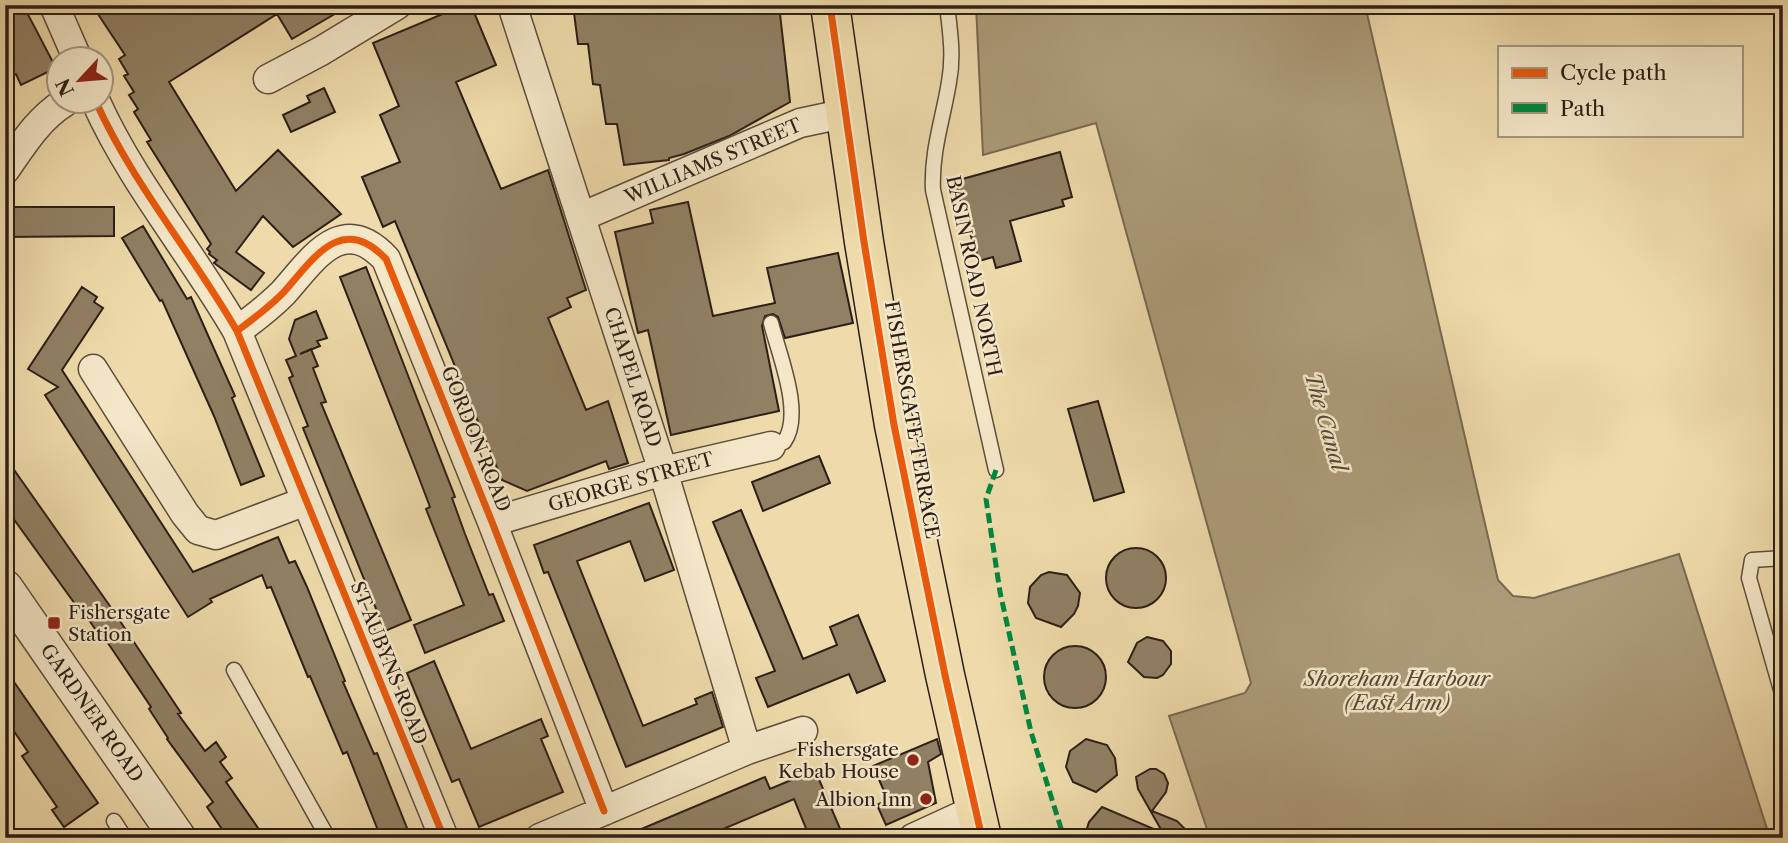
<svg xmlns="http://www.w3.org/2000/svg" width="1788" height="843" font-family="'Libre Caslon Text',serif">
<rect width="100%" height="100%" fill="#eedaaa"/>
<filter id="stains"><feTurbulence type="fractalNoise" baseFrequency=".00286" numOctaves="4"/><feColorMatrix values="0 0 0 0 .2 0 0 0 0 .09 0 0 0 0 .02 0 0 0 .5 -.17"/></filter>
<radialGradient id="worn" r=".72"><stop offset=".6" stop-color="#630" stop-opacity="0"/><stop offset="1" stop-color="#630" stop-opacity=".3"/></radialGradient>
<path fill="#ac9a78" stroke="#796852" stroke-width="2" d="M976,5H1365L1498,580L1513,596L1534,598L1679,554L1770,838H1210L1169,716L1245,693L1251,683L1096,123L983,155Z"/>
<path fill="#918064" stroke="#2d1e18" stroke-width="2" d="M5,5H23L56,68L21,85L16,74L5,79Z
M92,5H350L292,39L277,14L169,82L236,191L278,150L341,214L293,247L263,216L236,252L264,273L251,290L214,263L217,260L209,254L210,252L207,249L211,244L147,142L151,140L134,112L138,109L129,95L134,92L124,76L128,74L119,59L125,55Z
M464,5H471L496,65L456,82L501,189L548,170L586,290L567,298L571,307L548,318L586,410L608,401L628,463L609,469L606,461L527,491L502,480L395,221L383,227L362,177L400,162L380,115L399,106L373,43Z
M573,5H779L790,102L729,136L684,154L669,158V160L624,165L617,124H606L600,85L593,84L588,44H578Z
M324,88L335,112L291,132L283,115L310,102L307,96Z
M1060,152L1072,197L1062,200L1064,206L1010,221L1021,261L996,268L993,257L979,261L970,233L965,234L959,215L964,214L955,181Z
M688,202L713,316L775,303L767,268L838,253L853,323L785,338L778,317L773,314L765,316L762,326L779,411L671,435L648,330L638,333L615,232L653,223L650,210Z
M5,207H114V236L5,237Z
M143,226L187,299L191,297L235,396L232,398L264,476L241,485L214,416L162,300L160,301L122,238Z
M366,267L455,497L452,498L465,534L489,595L493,594L504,621L425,653L414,625L464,605L426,509L430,507L416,470L340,277Z
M82,287L97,297L94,302L103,308L62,370L193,572L278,537L289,563L295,561L307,587L345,681L343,682L374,754L377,753L411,838H381L347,752L343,754L310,676L308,677L271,587L267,588L262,575L210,599L212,602L188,617L45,395L58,387L28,369Z
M316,311L327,338L317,341L320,346L300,354L311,349L318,366L313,368L326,402L321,403L411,620L385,631L303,428L308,426L289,378L293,376L286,360L296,356L289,339L295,320Z
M1098,401L1124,492L1094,501L1068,409Z
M819,456L830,483L763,511L752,482Z
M5,457L112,609L181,713L178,714L205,751L216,742L226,757L220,762L232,778L226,782L265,838H228L207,807L213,802L167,739L168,738L149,709L151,707L114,652L103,636L101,638L85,614L83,615L5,507Z
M649,503L674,570L645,581L630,541L577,561L643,726L697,704L695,699L712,692L723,727L626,767L548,572L544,573L534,545Z
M741,510L803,659L837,645L830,627L858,615L885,681L857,693L849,674L768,707L756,678L775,671L713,522Z
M1106 578a30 30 0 1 1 60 0a30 30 0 1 1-60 0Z
M1049,572L1067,575L1080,593L1078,606L1074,614L1061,627L1036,618L1028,603L1030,587L1041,575Z
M1147,637L1163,641L1171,651V664L1163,675L1157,678L1144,677L1128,662L1137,643Z
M1044 677a31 31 0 1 1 62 0a31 31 0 1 1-62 0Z
M434,661L471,749L541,719L548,736L541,739L563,792L479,827L459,779L452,782L407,673Z
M5,669L98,803L64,827L52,810L57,807L22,756L28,752L5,718Z
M937,739L941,754L928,762L936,803L886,825L877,805L888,800L873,766Z
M1086,739L1107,745L1115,758L1117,775L1096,792L1073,782L1066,767L1070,751Z
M1150,769H1156L1164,774L1168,783L1166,792L1152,811L1177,821L1194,838H1084L1089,822L1102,807L1163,833L1138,789L1136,777Z
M815,770L844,838H810L794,799L702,838H620L765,777L770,789Z"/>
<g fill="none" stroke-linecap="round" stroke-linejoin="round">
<g stroke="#5d4d3c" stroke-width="17">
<path id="service" d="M947,5C950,31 954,56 949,82C943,119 931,152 933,190L996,470
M771,446L784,442C804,414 779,355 771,323
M1783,558L1752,560L1749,578L1783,697
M234,670L328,838
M114,821L125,838"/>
</g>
<g stroke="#5d4d3c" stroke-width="31">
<path id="minor" d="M54,5L78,60
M512,5L663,471L747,750
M268,79L321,51L397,5
M96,102C133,184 192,253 237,331L444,838
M5,170C23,144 38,119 65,102
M581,217L800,123L847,113
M237,331C252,320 269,307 283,293C312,261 341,211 386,259L492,522L604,811
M93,369L185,514L198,530L216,535L306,501
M492,522L663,471L771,446
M540,838L747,750L803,731
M913,838L974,810"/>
</g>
<g stroke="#5d4d3c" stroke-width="38">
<path id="tertiary" d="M5,588L178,838"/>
</g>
<g stroke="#2d1e18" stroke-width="41">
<path id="primary" d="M830,5L864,242L894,425L945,675L982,838"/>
</g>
<use href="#service" stroke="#f4e7c8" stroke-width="14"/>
<use href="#minor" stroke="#f4e7c8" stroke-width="28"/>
<use href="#tertiary" stroke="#f4e7c8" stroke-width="35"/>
<use href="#primary" stroke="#eedaaa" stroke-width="38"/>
<path stroke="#00873e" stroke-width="5" stroke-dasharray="10 5" stroke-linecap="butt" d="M996,470L986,499L1000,592L1031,732L1064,838"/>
<g stroke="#f4e7c8" stroke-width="11">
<path id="cycleway" d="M830,5L864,242L894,425L945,675L982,838
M96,102C133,184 192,253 237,331L444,838
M237,331C252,320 269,307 283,293C312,261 341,211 386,259L492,522L604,811"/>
</g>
<use href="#cycleway" stroke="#e8590c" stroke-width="7"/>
</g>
<g fill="#8f2418" stroke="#f4e7c8" stroke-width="2.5">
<rect x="47" y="616" width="14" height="14" rx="3.5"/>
<circle cx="913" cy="760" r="7"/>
<circle cx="926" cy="799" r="7"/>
</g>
<g text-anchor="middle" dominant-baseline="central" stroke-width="5" stroke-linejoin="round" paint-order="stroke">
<g font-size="19" fill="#2d1e18" stroke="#f4e7c8">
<text transform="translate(713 161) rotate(-23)">WILLIAMS STREET</text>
<text transform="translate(974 276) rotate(78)">BASIN ROAD NORTH</text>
<text transform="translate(633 377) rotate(72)">CHAPEL ROAD</text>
<text transform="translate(912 420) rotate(80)">FISHERSGATE TERRACE</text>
<text transform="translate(476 439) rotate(68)">GORDON ROAD</text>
<text transform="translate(631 482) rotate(-16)">GEORGE STREET</text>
<text transform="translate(389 663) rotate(68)">ST AUBYNS ROAD</text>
<text transform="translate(92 713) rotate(55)">GARDNER ROAD</text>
</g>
<g font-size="19" fill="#2d1e18" stroke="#f4e7c8" text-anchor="end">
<text x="68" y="612" text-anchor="start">Fishersgate<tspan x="68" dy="22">Station</tspan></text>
<text x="899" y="749">Fishersgate<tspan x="899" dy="22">Kebab House</tspan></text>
<text x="912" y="799">Albion Inn</text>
</g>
<g font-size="21" font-style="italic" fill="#59493a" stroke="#f4e7c8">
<text transform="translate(1326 422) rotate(74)">The Canal</text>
<text x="1397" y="678">Shoreham Harbour<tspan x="1397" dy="24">(East Arm)</tspan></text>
</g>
</g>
<rect width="1788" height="843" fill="none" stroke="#eedaaa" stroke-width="28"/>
<rect x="7" y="7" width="1774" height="829" fill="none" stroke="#2d1e18" stroke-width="3.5"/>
<rect x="14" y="14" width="1760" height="815" fill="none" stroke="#2d1e18" stroke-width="2"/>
<rect x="1498" y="46" width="245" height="91" fill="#f4e7c8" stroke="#a49782" stroke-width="2"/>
<rect x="1512" y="68" width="35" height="10" fill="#e8590c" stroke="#a49782" stroke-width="2"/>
<text x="1560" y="80" font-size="21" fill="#2d1e18">Cycle path</text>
<rect x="1512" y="103" width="35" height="10" fill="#00873e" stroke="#a49782" stroke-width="2"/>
<text x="1560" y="116" font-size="21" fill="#2d1e18">Path</text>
<g transform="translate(80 80) rotate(244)"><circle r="33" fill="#f4e7c8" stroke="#a49782" stroke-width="2"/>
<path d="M0-5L12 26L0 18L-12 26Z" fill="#8f2418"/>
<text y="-10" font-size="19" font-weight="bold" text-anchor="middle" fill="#2d1e18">N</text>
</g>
<rect width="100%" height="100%" filter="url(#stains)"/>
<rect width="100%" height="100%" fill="url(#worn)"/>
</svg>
